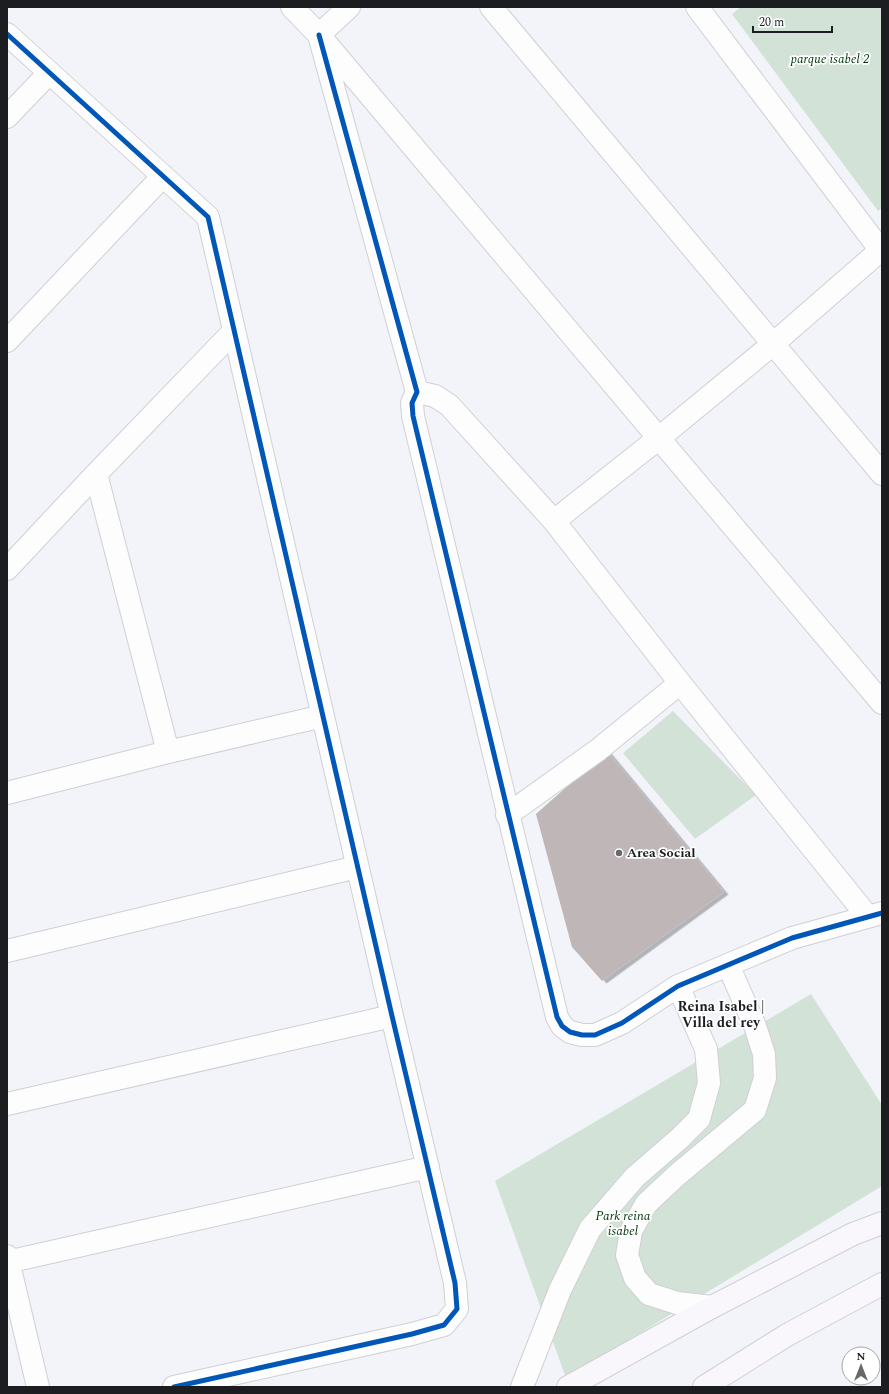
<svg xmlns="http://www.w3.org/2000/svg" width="889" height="1394" font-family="Spectral,serif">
<defs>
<filter id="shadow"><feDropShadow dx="4.5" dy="2.5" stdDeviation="0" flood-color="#0004"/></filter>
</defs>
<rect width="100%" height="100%" fill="#f2f4fa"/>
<path fill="#d3e2d7" d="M741,7H882V208L878,211L732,14Z
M673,711L756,795L695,839L623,753Z
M811,994L882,1105V1186L566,1378L495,1181Z"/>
<path fill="#bfb6b7" filter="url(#shadow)" d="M607,751L724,892L602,981L572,947L536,814Z"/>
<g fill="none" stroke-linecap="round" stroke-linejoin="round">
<g stroke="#ced0d4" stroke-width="24">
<path id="street" d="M292,7L319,35L882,703
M491,7L882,474
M697,7L882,252
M7,34L208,217L392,1016L455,1283L457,1309L444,1325L412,1334L174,1387
M319,35L417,392L412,403L413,416L557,1017L562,1026L570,1032L582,1035H595L622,1023L678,986L792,938L882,913
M319,35L349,7
M7,117L49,73
M7,341L163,176
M417,392L435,396L449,405L554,521L680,683L868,917
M96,474L168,752
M554,521L659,438L773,344L882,249
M7,569L96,474L233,332
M7,793L168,752L323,716
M507,815L598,750L680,683
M7,951L357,867
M7,1104L392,1016
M7,1256L38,1387
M7,1262L428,1167
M712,1307L677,1303L649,1294L635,1278L627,1255L631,1231L646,1204L677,1175L755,1110L765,1078L764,1054L755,1026L728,965
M522,1387L560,1290L590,1229L635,1177L680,1138L699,1119L709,1083L706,1049L678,986"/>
</g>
<g stroke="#ced0d4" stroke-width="24">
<path id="secondary" d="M568,1387L712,1307L853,1234L882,1223
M704,1387L787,1335L882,1284"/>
</g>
<use href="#street" stroke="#fdfdfe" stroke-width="22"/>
<use href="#secondary" stroke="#f9f7fc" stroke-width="22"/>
<g stroke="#fff" stroke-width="8">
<path id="cycleway" d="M7,34L208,217L392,1016L455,1283L457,1309L444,1325L412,1334L174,1387
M319,35L417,392L412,403L413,416L557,1017L562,1026L570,1032L582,1035H595L622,1023L678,986L792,938L882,913"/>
</g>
<use href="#cycleway" stroke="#0057b8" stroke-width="5"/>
</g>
<circle fill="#66686c" stroke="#fff" stroke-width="1.5" cx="619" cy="853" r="4"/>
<g text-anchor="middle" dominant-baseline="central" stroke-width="3.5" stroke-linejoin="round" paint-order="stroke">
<g font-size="13" font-style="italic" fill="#00380a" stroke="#fff">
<text x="830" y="59">parque isabel 2</text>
<text x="623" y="1216">Park reina<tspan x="623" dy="15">isabel</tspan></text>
</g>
<g font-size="13" font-weight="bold" fill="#1b1d20" stroke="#fff" text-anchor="start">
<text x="627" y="853">Area Social</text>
</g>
<g font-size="14" font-weight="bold" fill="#1b1d20" stroke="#fff">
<text x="721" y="1006">Reina Isabel |<tspan x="721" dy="16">Villa del rey</tspan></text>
</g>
</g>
<rect width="889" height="1394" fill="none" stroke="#1b1d20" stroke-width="16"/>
<g transform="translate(861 1366)"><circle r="19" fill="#ffffff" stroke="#a4a5a6"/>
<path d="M0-3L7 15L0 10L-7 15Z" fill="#66686c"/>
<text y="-6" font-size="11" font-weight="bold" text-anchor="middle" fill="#1b1d20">N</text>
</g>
<path d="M753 26v6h79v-6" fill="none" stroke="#1b1d20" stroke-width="2"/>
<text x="759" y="26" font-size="12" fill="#1b1d20" stroke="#ffffff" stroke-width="3" paint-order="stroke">20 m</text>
</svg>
